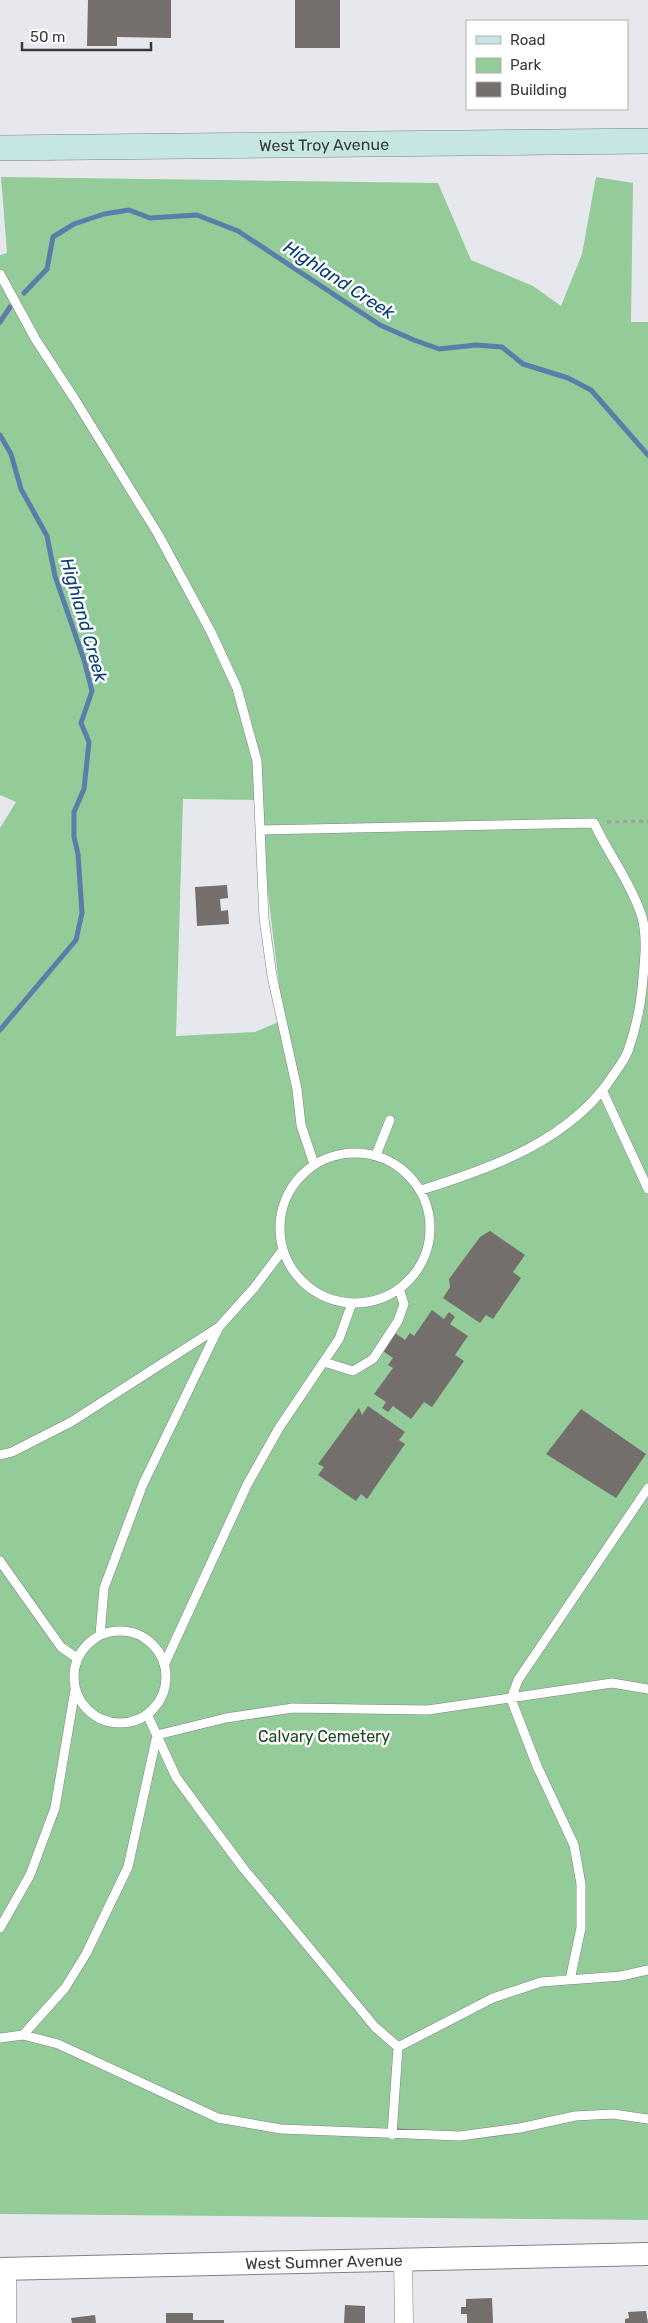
<svg xmlns="http://www.w3.org/2000/svg" width="648" height="2323" font-family="Rubik,sans-serif">
<rect width="100%" height="100%" fill="#e6e8ed"/>
<path fill="#93cc98" fill-rule="evenodd" d="M1,177L438,183L471,260L533,286L561,306L582,254L596,177L633,183L631,322H648V2220L0,2214V828L16,802L0,795V255L7,253ZM183,799L257,800L283,1020L255,1032L176,1036Z"/>
<g fill="none" stroke-linecap="round" stroke-linejoin="round">
<path stroke="#5a7ea9" stroke-width="5" d="M24,293L47,269L53,237L74,224L104,214L129,210L150,218L197,215L238,231L380,325L414,340L439,349L476,345L502,347L523,364L568,378L591,390L648,455
M0,322L10,307
M0,435L11,454L21,489L47,536L55,576L84,660L92,691L81,723L89,742L84,789L74,812V837L78,854L82,913L76,940L0,1030"/>
</g>
<path fill="#746e6d" d="M88,0H171V38L117,37V46H87Z
M295,0H340V48H295Z
M227,885L228,898L220,899L221,911L228,910L229,924L197,926L195,887Z
M490,1231L525,1255L513,1272L521,1278L493,1319L486,1315L480,1323L443,1298L450,1287L449,1279L480,1237Z
M432,1310L444,1319L449,1312L455,1317L450,1324L468,1336L455,1355L464,1361L432,1407L424,1402L411,1419L393,1406L388,1412L382,1408L386,1402L374,1394L393,1368L388,1365L393,1358L383,1351L395,1333L405,1340L410,1333L414,1336Z
M368,1406L405,1432L399,1440L405,1444L367,1499L361,1494L356,1501L318,1475L324,1467L318,1464L359,1408L362,1415Z
M581,1409L646,1454L616,1498L546,1454Z
M492,2298L493,2323H467V2314H461V2307H466V2299Z
M345,2305L365,2306V2323H344Z
M646,2311L648,2323H625V2319L629,2318L628,2312Z
M166,2313H193V2320H224V2323H166Z
M95,2315L96,2323H72L71,2318Z"/>
<g fill="none" stroke-linecap="round" stroke-linejoin="round">
<g stroke="#818287" stroke-width="10">
<path id="service" d="M0,274L36,340L74,398L158,534L211,632L237,688L257,761L264,918L272,976L297,1089L301,1125L314,1164
M260,830L594,823C609,855 631,883 642,917C648,940 644,965 642,989C640,1010 635,1031 628,1051C625,1059 619,1067 614,1074C572,1140 492,1168 421,1190
M603,1092L648,1189
M280 1228a75 75 0 1 1 150 0a75 75 0 1 1-150 0Z
M376,1155L390,1120
M324,1362L353,1371L373,1359L398,1321L404,1304L399,1289
M0,1455L12,1452L71,1422L219,1327L254,1288L282,1251
M0,1561L61,1647L77,1658
M74 1677a46 46 0 1 1 92 0a46 46 0 1 1-92 0Z
M100,1635L104,1588L143,1484L219,1327
M165,1663L247,1485L279,1428L339,1339L352,1303
M147,1714L176,1777L203,1814L244,1869L375,2027L398,2047
M157,1735L226,1718L293,1708L428,1710L612,1683L648,1689
M0,1928L30,1875L55,1808L75,1690
M570,1980L581,1928V1884L574,1845L537,1766L511,1699L518,1680L539,1649L648,1488
M23,2035L65,1988L86,1954L128,1867L157,1735
M0,2038L23,2035L58,2044L218,2118L281,2129L460,2136L520,2128L575,2116L613,2114L648,2119
M398,2047L493,1998L541,1982L621,1976L648,1970
M392,2135L398,2047"/>
</g>
<g stroke="#818287" stroke-width="19">
<path id="minor" d="M403,2259L404,2323
M7,2268V2323"/>
</g>
<g stroke="#818287" stroke-width="24">
<g id="tertiary">
<path id="s1" d="M0,2269L648,2254"/>
</g>
</g>
<g stroke="#818287" stroke-width="26">
<g id="secondary">
<path id="s2" d="M0,148L648,141"/>
</g>
</g>
<path stroke="#9d9ea2" stroke-width="3" stroke-dasharray="4 4" stroke-linecap="butt" d="M607,822L648,821"/>
<use href="#service" stroke="#fff" stroke-width="9"/>
<use href="#minor" stroke="#fff" stroke-width="18"/>
<use href="#tertiary" stroke="#fff" stroke-width="22"/>
<use href="#secondary" stroke="#c5e6e3" stroke-width="25"/>
</g>
<g text-anchor="middle" dominant-baseline="central" stroke-width="5" stroke-linejoin="round" paint-order="stroke">
<g font-size="16" fill="#38393b" stroke="#fff">
<text stroke="none"><textPath href="#s2" startOffset="324">West Troy Avenue</textPath></text>
<text stroke="none"><textPath href="#s1" startOffset="324">West Sumner Avenue</textPath></text>
</g>
<g font-size="16" fill="#194720" stroke="#fff">
<text x="324" y="1736">Calvary Cemetery</text>
</g>
<g font-size="18" font-style="italic" fill="#053d75" stroke="#fff">
<text transform="translate(339 280) rotate(33)">Highland Creek</text>
<text transform="translate(84 620) rotate(74)">Highland Creek</text>
</g>
</g>
<rect x="466" y="20" width="162" height="90" fill="#ffffff" stroke="#afb0b1"/>
<rect x="476" y="36" width="25" height="8" fill="#c5e6e3" stroke="#afb0b1"/>
<text x="510" y="45" font-size="15" fill="#38393b">Road</text>
<rect x="476" y="58" width="25" height="15" fill="#93cc98" stroke="#afb0b1"/>
<text x="510" y="70" font-size="15" fill="#38393b">Park</text>
<rect x="476" y="82" width="25" height="15" fill="#746e6d" stroke="#afb0b1"/>
<text x="510" y="95" font-size="15" fill="#38393b">Building</text>
<path d="M22 42v8h129v-8" fill="none" stroke="#38393b" stroke-width="2.5"/>
<text x="30" y="42" font-size="15" fill="#38393b" stroke="#ffffff" stroke-width="4" paint-order="stroke">50 m</text>
</svg>
